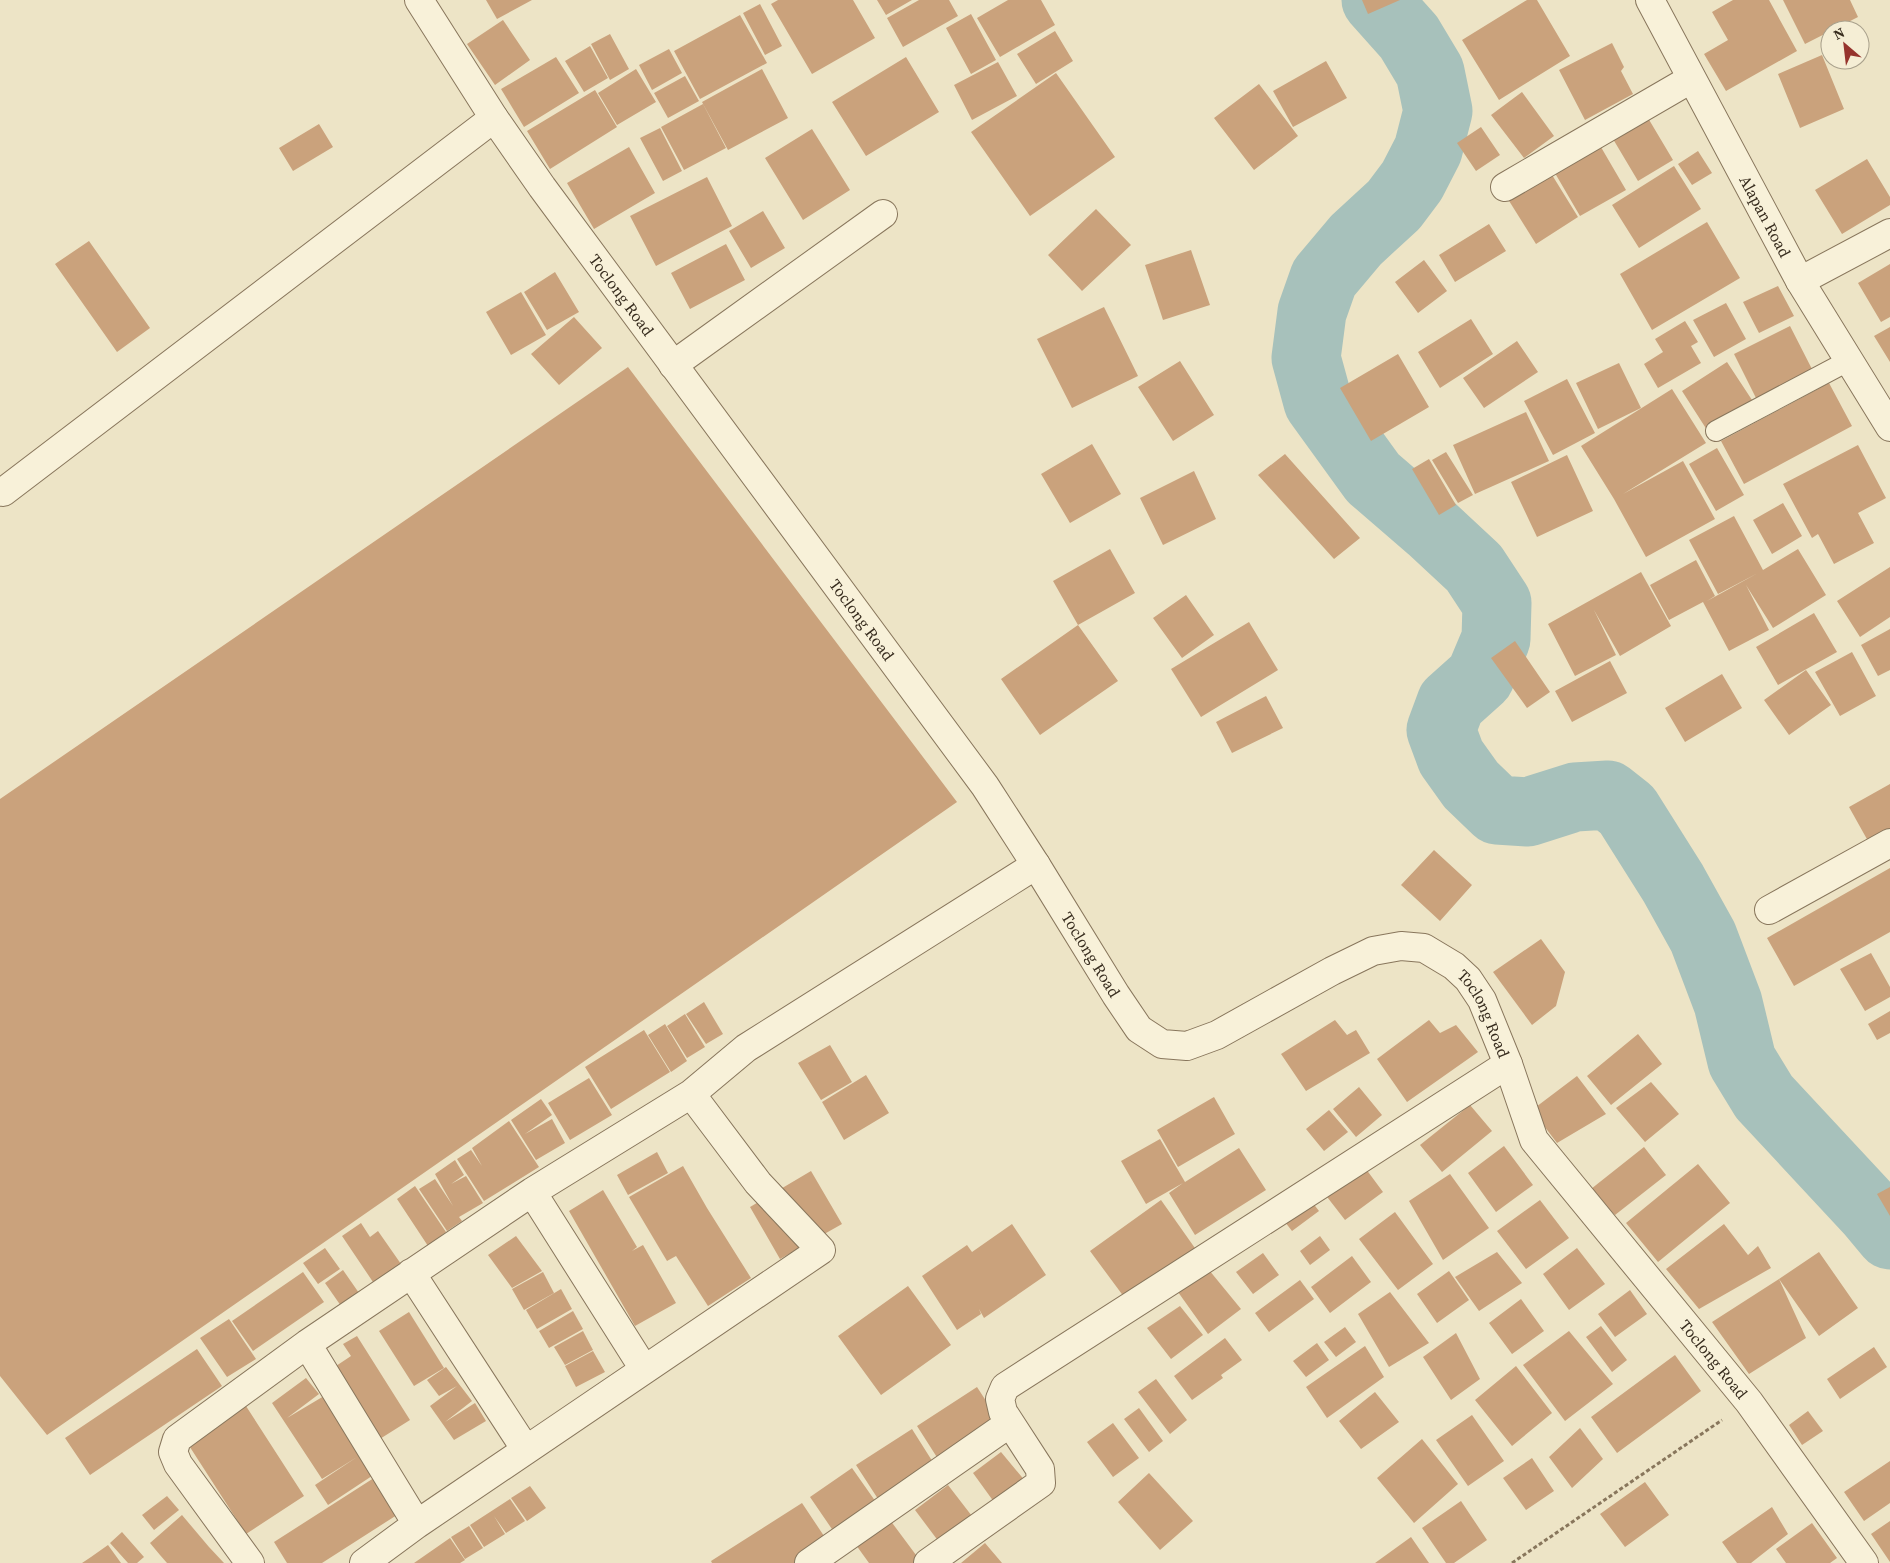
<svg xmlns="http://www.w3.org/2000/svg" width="1890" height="1563" font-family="'Source Serif 4',serif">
<rect width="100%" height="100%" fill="#ede4c6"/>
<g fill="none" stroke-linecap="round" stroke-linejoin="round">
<path stroke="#a7c1bb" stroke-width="69" d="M1376,0L1409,37L1430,72L1438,111L1428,150L1412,181L1394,205L1356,240L1324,278L1312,312L1306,358L1318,402L1373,478L1431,528L1474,568L1497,603L1496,639L1480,677L1451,703L1441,730L1451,757L1471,785L1497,810L1528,812L1575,797L1608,795L1627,810L1673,883L1703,937L1728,1003L1742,1061L1764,1097L1870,1211L1890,1235"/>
</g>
<path fill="#caa27c" d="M486,0H532L497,19Z
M778,0H853L875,38L812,74L771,4Z
M877,0H912L886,15Z
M919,0H949L958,16L903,47L887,18Z
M1008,0H1041L1055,25L1000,57L977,18Z
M1362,0H1400L1368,14Z
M1527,0H1537L1570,56L1499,100L1462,40Z
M1733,0H1769L1797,51L1726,91L1704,54L1728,40L1712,12Z
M1783,0H1850L1858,17L1805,44Z
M760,4L782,46L765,55L743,13Z
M971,14L996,60L971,74L946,28Z
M740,15L767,63L700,99L674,51Z
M503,20L530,60L495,85L467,44Z
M1055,31L1073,61L1036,84L1017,54Z
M610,34L629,69L610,80L591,44Z
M1612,43L1624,67L1621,71L1633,94L1585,120L1559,70Z
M590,46L608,78L584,92L565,61Z
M669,49L682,73L652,90L639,65Z
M1822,55L1844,109L1800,128L1778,74Z
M556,57L579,93L524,127L501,89Z
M906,57L939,112L866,156L832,102Z
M1326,61L1347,98L1293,127L1273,91Z
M998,62L1017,96L972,120L954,85Z
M636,69L656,102L617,125L598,93Z
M762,69L788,118L728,150L702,102Z
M1056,73L1115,157L1030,216L971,132Z
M685,76L699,101L668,118L654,93Z
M1259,84L1298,136L1254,170L1214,118Z
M595,90L617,127L550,169L527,131Z
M1522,92L1554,136L1524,158L1491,115Z
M703,104L726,148L684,170L661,127Z
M1648,118L1673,160L1638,181L1613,139Z
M319,124L333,147L293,171L279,148Z
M1481,127L1500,155L1476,171L1457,143Z
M660,128L682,171L663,181L640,138Z
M812,129L850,190L803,220L765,158Z
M1598,142L1626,190L1580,216L1552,168Z
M629,147L655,193L594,229L567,183Z
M1698,151L1712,173L1692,185L1678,164Z
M1867,159L1890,197V205L1842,234L1815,190Z
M1674,166L1701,209L1639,248L1612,205Z
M1549,170L1578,217L1536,244L1506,196Z
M707,177L732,226L656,266L630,216Z
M1096,209L1131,245L1082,291L1048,255Z
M763,211L785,248L751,268L729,231Z
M1707,222L1740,278L1652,330L1620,274Z
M1489,224L1506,251L1455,282L1439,255Z
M89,241L150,328L117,352L55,264Z
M726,244L745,280L690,309L671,273Z
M1191,250L1210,305L1163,320L1145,265Z
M1424,260L1447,291L1418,313L1395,282Z
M1890,264V317L1881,322L1858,283Z
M555,272L579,312L547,330L524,292Z
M1778,286L1794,316L1759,333L1743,302Z
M521,292L546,335L511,355L486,312Z
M1726,303L1746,339L1714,357L1693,320Z
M1104,307L1138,376L1072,408L1037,339Z
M574,317L602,348L559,385L531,354Z
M1471,319L1493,354L1440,388L1418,352Z
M1685,321L1698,342L1691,346L1701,363L1658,388L1644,364L1663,352L1655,339Z
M1790,326L1815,375L1759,404L1734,354Z
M1890,327V362L1874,336Z
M1517,341L1538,372L1484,408L1463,378Z
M1398,354L1429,407L1371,441L1340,388Z
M1180,361L1214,415L1173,441L1138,387Z
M1727,362L1752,400L1707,430L1682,391Z
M1619,363L1641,408L1598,429L1576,383Z
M628,367L957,802L47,1435L0,1376V799Z
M1567,379L1595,433L1553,455L1524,401Z
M1829,383L1852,426L1744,484L1721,441Z
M1672,389L1706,443L1623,494L1683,461L1715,519L1646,557L1614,499L1581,446Z
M1526,412L1549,461L1475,494L1453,445Z
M1092,444L1121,494L1070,523L1041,474Z
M1858,445L1886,498L1858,513L1874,543L1834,564L1818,534L1812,538L1783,484Z
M1717,448L1744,495L1716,511L1689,464Z
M1446,452L1473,495L1458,503L1432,460Z
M1285,454L1360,538L1334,559L1258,475Z
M1567,455L1593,511L1537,537L1511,482Z
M1429,459L1456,505L1439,515L1412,469Z
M1194,471L1216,519L1163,545L1140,498Z
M1783,503L1802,536L1772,554L1753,520Z
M1734,516L1763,570L1798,549L1826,595L1773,628L1746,585L1769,630L1729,651L1703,602L1669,620L1650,585L1696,560L1715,596L1707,601L1758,573L1718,594L1689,540Z
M1110,549L1135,593L1078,625L1053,581Z
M1890,567V617L1860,637L1837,601Z
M1641,572L1671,626L1620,656L1594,610L1616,655L1575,676L1548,624Z
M1186,595L1214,635L1182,658L1153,618Z
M1814,613L1837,652L1778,685L1756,647Z
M1249,622L1278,670L1201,717L1171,669Z
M1078,625L1118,681L1040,735L1001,679Z
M1890,629V670L1878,676L1861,645Z
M1515,641L1550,692L1527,708L1491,658Z
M1852,652L1876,696L1840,716L1815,672Z
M1610,661L1627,693L1572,722L1555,691Z
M1806,670L1831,705L1789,735L1764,700Z
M1722,674L1742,708L1685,742L1665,708Z
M1266,696L1283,728L1232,753L1216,722Z
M1890,784V829L1868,841L1849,807Z
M1434,850L1472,885L1440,921L1401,885Z
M1890,868V932L1794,986L1767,938Z
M1541,939L1565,972L1556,1006L1532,1025L1493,972Z
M1871,953L1890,987V997L1865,1011L1840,969Z
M704,1002L723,1034L706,1044L686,1014Z
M1890,1011V1033L1877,1040L1868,1024Z
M685,1014L705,1047L687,1058L667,1026Z
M1335,1020L1347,1035L1356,1030L1370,1053L1306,1091L1281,1054Z
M1429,1020L1440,1033L1456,1025L1478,1052L1407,1102L1377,1059Z
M665,1024L687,1061L671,1072L648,1035Z
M644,1030L670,1072L611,1109L585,1067Z
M1638,1034L1662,1064L1611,1105L1587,1076Z
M830,1045L852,1082L821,1100L798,1063Z
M866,1075L889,1113L844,1140L822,1102Z
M1577,1076L1606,1114L1557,1143L1532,1110Z
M589,1078L612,1115L570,1140L548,1103Z
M1651,1082L1679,1114L1645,1142L1616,1108Z
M1359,1087L1382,1115L1356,1137L1333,1109Z
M1214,1097L1235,1134L1178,1167L1157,1130Z
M541,1099L552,1115L525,1134L552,1119L565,1143L536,1160L511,1120Z
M1470,1105L1492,1131L1442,1172L1420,1145Z
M1329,1110L1348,1132L1324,1151L1306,1129Z
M509,1121L539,1167L484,1201L457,1159L471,1150L482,1166L472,1148Z
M1160,1139L1185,1182L1239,1148L1266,1190L1195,1235L1169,1193L1183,1183L1146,1204L1121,1161Z
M1504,1146L1533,1185L1496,1212L1468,1173Z
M1644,1147L1666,1175L1615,1215L1591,1189Z
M657,1152L668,1173L628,1195L617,1175Z
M455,1160L464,1175L451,1184L466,1176L483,1203L459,1217L462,1221L447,1231L419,1189L435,1179L453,1206L435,1174Z
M1698,1164L1730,1203L1658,1262L1626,1223Z
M1363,1165L1383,1192L1345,1220L1324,1193Z
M683,1166L707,1208L751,1278L708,1306L676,1256L667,1261L629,1197Z
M811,1171L842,1224L780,1259L750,1207Z
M1450,1174L1489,1228L1443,1260L1409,1201Z
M415,1186L446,1232L428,1246L397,1199Z
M1890,1187V1216L1877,1194Z
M603,1190L637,1247L632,1251L643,1245L676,1303L635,1326L569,1211Z
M1161,1200L1197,1251L1127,1301L1090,1251Z
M1540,1200L1569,1238L1526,1269L1497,1231Z
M1312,1202L1319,1211L1292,1231L1285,1222Z
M1395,1212L1433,1264L1398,1290L1359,1239Z
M361,1223L370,1237L378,1231L401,1264L373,1282L342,1236Z
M1012,1224L1046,1275L984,1318L979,1309L981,1314L957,1330L922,1276L967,1245L972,1252Z
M1724,1224L1748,1255L1758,1246L1771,1268L1699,1309L1666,1269Z
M516,1236L542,1271L512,1288L488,1255Z
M1320,1236L1330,1250L1310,1265L1300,1251Z
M325,1248L340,1269L318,1284L303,1263Z
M1577,1248L1605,1284L1569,1310L1543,1274Z
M1497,1252L1522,1283L1479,1311L1455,1277Z
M1819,1252L1858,1308L1819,1336L1779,1279Z
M1263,1253L1279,1275L1253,1294L1236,1272Z
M1352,1256L1371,1282L1330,1313L1311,1287Z
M343,1270L359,1293L341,1306L325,1283Z
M1209,1270L1241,1309L1208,1334L1178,1292Z
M1449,1271L1469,1300L1437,1323L1417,1294Z
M303,1272L324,1302L253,1351L232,1321Z
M543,1272L554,1293L524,1310L512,1289Z
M1779,1279L1806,1338L1749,1374L1712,1322Z
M1300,1280L1314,1299L1269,1332L1255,1313Z
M908,1286L951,1345L881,1395L838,1336Z
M561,1289L572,1309L537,1329L526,1310Z
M1630,1290L1647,1314L1615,1337L1598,1314Z
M1390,1292L1429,1343L1389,1367L1358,1314Z
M1521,1299L1544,1331L1512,1354L1489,1323Z
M1180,1306L1203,1335L1171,1359L1147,1328Z
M573,1311L583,1329L549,1348L539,1331Z
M409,1312L444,1368L414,1386L379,1331Z
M229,1319L256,1359L227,1377L200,1338Z
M1601,1326L1627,1360L1612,1372L1586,1337Z
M1345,1327L1356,1342L1336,1357L1324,1342Z
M583,1331L593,1350L565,1365L554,1347Z
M1569,1331L1613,1384L1565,1421L1523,1365Z
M1456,1333L1480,1379L1451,1400L1423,1357Z
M357,1336L410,1420L375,1442L330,1370L351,1356L343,1344Z
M1225,1338L1242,1360L1221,1375L1223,1378L1192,1400L1174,1376Z
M1317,1343L1329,1360L1306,1377L1293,1361Z
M1365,1346L1384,1377L1327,1418L1306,1387Z
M1874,1347L1887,1367L1840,1399L1827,1379Z
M197,1349L222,1386L90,1475L65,1438Z
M593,1351L605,1372L576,1387L565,1366Z
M1675,1355L1701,1391L1617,1453L1591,1417Z
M1516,1366L1552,1413L1512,1446L1475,1400Z
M446,1367L472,1401L445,1422L475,1403L486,1421L454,1440L430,1406L457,1386L439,1396L427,1380Z
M306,1378L319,1394L287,1418L324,1396L378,1472L328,1505L315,1485L357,1457L322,1479L272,1403Z
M1156,1379L1187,1420L1170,1434L1138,1392Z
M977,1387L1001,1424L940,1462L917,1426Z
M1375,1392L1399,1422L1361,1449L1339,1421Z
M244,1403L304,1496L246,1534L186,1441Z
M1139,1408L1163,1441L1149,1452L1124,1419Z
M1808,1411L1823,1431L1802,1445L1789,1425Z
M1472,1415L1504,1461L1468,1486L1436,1440Z
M1113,1423L1139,1458L1113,1477L1087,1442Z
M1580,1428L1603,1459L1572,1488L1549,1457Z
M912,1429L936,1467L880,1502L856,1465Z
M1422,1439L1458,1484L1414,1523L1377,1478Z
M1001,1452L1026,1482L994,1502L973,1473Z
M1532,1458L1554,1491L1526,1510L1503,1478Z
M1890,1461V1503L1864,1521L1844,1492Z
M852,1468L878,1505L836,1535L810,1497Z
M1149,1473L1193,1521L1160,1550L1118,1502Z
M377,1476L400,1513L322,1563H287L274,1542Z
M1645,1482L1669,1515L1625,1547L1600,1514Z
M948,1485L975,1520L942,1546L915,1510Z
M530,1486L546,1508L527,1521L511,1498Z
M167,1496L179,1510L154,1530L142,1515Z
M510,1499L525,1521L506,1533L494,1516L505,1534L484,1547L470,1525Z
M1461,1501L1487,1540L1454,1563H1446L1422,1528Z
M802,1503L828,1542L795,1563H712L711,1561Z
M1772,1507L1788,1534L1751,1563H1737L1722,1542Z
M182,1515L209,1547L224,1563H167L160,1555L150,1543Z
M890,1520L919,1559L914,1563H869L856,1545Z
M1890,1521V1562L1871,1534Z
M1812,1523L1837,1558L1830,1563H1786L1776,1549Z
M469,1526L483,1548L465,1559L451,1537Z
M122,1532L144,1557L137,1563H128L110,1543Z
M1411,1537L1429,1563H1375Z
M450,1538L465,1560L460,1563H414Z
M985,1543L1002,1563H961Z
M108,1545L121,1563H82L91,1557Z"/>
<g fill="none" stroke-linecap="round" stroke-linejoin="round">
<g stroke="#88765c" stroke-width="22">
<path id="service" d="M1716,431L1848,361"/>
</g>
<g stroke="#88765c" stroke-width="30">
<path id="minor" d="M1505,187L1691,79
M1800,281L1890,233
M673,365L883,214
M3,492L494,118
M1769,910L1890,843
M532,1192L644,1369
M411,1273L526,1450
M307,1344L417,1524
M250,1563L178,1464L173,1452L177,1439L307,1344L532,1192L691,1094L746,1048L1036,865
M364,1563L417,1524L821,1250L758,1183L691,1094
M809,1563L1010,1423
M928,1563L1041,1483L1040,1469L1003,1412L1000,1399L1005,1387L1508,1064"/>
</g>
<g stroke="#88765c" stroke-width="30">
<g id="tertiary">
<path id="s1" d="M419,0L494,118L542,187L985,786L1036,865L1116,995L1139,1029L1162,1044L1187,1046L1217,1035L1332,971L1373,951L1401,946L1424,948L1454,966L1468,979L1482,1000L1508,1064L1534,1140L1749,1402L1864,1563"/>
<path id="s2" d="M1650,0L1800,281L1890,427"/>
</g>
</g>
<path stroke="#88765c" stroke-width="3" stroke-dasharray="4 2.5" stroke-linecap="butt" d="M1512,1563L1722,1420"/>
<use href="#service" stroke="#f8f1d9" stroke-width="20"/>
<use href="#minor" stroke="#f8f1d9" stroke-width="28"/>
<use href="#tertiary" stroke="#f8f1d9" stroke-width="28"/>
</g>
<g text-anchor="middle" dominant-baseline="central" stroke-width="4.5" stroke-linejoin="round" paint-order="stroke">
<g font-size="16" fill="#382d1f" stroke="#f5eed5">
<text stroke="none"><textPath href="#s2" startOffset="245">Alapan Road</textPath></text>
<text stroke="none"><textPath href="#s1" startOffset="358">Toclong Road</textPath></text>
<text stroke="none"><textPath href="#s1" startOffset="762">Toclong Road</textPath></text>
<text stroke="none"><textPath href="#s1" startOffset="1168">Toclong Road</textPath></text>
<text stroke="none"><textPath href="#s1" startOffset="1662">Toclong Road</textPath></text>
<text stroke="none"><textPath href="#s1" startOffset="2082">Toclong Road</textPath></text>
</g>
</g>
<g transform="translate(1845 45) rotate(332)"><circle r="24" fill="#f5eed5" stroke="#a9a18c"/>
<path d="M0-4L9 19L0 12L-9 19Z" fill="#96342d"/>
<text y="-8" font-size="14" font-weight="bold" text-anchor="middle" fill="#382d1f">N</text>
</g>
</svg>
